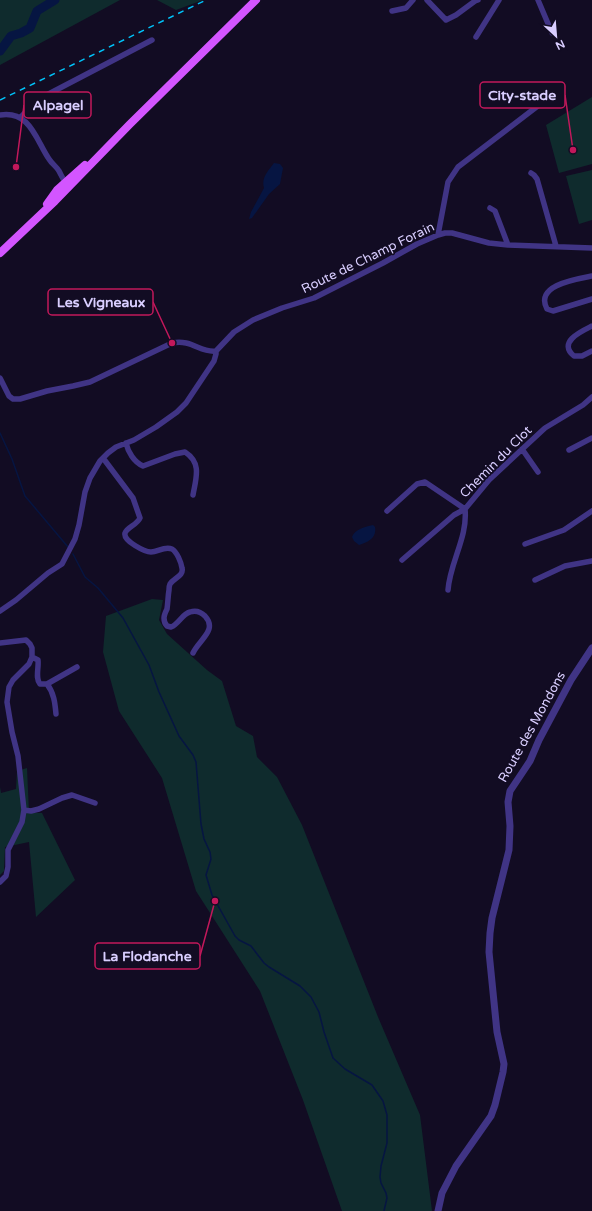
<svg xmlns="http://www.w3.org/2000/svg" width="592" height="1211" font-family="'Varela Round',sans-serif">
<rect width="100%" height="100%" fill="#120c23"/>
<path fill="#0f2b2d" d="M0,0H120L0,65Z
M157,0H203L176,10Z
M592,97V164L559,173L546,125Z
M592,170V220L579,224L566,176Z
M152,599L163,600L159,620L167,634L207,670L222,681L236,726L253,736L257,757L277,777L302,825L378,1017L420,1115L432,1211H342L303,1100L260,991L196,891L162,778L119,711L103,652L106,616Z
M27,768L29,813H42L75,880L36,917L29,842L5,847L4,871L0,875V787L1,793L16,789L17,771Z"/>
<path fill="#061542" d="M274,163L280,164L283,168L280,184L269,194L252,218L249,219L251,212L264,188C261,178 268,171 274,163Z
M373,525L375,527C377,538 368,542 359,545L354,541L352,537C355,529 365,527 373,525Z"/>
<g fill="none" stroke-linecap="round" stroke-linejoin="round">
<path stroke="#061542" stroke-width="1.5" d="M0,433L12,459L25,496L68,547
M73,554L85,577L98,588L123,618L149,665L159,692L179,736L193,755L196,762L201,824L204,839L210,852L211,859L206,875L212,895L235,936L239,940L251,946L264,963L269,967L300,986L311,997L319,1012L324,1032L333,1058L345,1069L372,1085L383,1101L387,1115V1143L381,1166L380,1177L381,1183L386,1193L387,1198L384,1211"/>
<path stroke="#061542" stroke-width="9" d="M0,51L11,36L21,33L30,28L37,11L55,0"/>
<path stroke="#403485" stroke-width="5.5" d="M427,0L446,20L456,15L475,1L478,0
M538,0L552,33
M392,11L406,8L413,0
M476,37L499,0
M0,115C30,110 36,140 49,159C52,164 57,167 59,171C62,176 63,182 69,183
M21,117L37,100L152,40
M531,173L534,175L537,179L556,246
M490,208L495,211L508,245
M438,235L448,182L458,167L556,92
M592,276C577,279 534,285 547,309L553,311L592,299
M592,326C582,331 557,342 574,356H582L592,351
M0,378L9,396L13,399H20L47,391L73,386L90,382L172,343C192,339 200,353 216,351L234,332L253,320L282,308L314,298L383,263L417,244L438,235L445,233H452L489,243L508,245L592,248
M126,443C128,452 134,462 143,466L175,454L185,452C202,463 196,478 193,495
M522,449L538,472
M569,450L592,438
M103,458L133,498L140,518C137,525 127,527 125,533C123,541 145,552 151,552C158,552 164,546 172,549C177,552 181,562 182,568C184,576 174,578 170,584C169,586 169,587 169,590C168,596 168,602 167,609C166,611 164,615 164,618C164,621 165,624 167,626L171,627C179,624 182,614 190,612C196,610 201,612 205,616C218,630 199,640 193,653
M387,511L417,484L425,482L465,509L454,515L402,560
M525,544L564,530L592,511
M535,580L565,566L592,561
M448,590C450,562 468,537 465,509L489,480L545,428L583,405L592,397
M0,611L16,600L48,573L62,564L75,539L79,525L85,492L90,478L100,461L108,453L116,447L134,440L156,427L177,412L186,403L214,361L216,354V351
M0,643L26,640L30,644L32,648V657L29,664L13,680L9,687L7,702L12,732L18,756L24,810L22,822L8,850V867L6,876L0,882
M32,657L38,660C39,668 35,678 40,684H47L77,667
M47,684C54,693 55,703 56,714
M24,810L31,811L39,809L62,798L72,795L95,803"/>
<path stroke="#403485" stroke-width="7" d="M438,1211L442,1193L456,1166L491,1116L495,1105L503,1072L504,1064L497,1032L489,952L490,933L492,918L509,850L510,826L508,802L510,791L530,761L539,740L571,680L592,648"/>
<path stroke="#d355ff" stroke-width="8" d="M47,204L57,190L85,165
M0,253L55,201L130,124L256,0"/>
<path stroke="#00c3f9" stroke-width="1.5" stroke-dasharray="6 5" stroke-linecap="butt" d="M0,100L206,0"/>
</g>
<g text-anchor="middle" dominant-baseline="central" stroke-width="3.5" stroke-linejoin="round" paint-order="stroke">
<g font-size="13" fill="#d9ceff" stroke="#120c23">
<text transform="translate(368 258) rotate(-26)">Route de Champ Forain</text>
<text transform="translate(496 462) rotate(-45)">Chemin du Clot</text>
<text transform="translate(532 727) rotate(-61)">Route des Mondons</text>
</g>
</g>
<path fill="none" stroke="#c2185b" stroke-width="1.5" d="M573 150L565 95M16 167L24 105M172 343L153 302M215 901L200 956"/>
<g fill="#c2185b" stroke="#120c23" stroke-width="1.5">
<circle cx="573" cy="150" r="4"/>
<circle cx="16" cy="167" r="4"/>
<circle cx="172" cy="343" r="4"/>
<circle cx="215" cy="901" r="4"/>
</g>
<g fill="#120c23" stroke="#c2185b" stroke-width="1.5">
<rect x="480" y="82" width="85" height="26" rx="4"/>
<rect x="24" y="92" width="67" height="26" rx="4"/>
<rect x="48" y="289" width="105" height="26" rx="4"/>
<rect x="95" y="943" width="105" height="26" rx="4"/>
</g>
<g font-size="14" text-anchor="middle" font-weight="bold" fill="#d9ceff">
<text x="522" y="100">City-stade</text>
<text x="58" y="110">Alpagel</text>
<text x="101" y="307">Les Vigneaux</text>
<text x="147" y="961">La Flodanche</text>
</g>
<g transform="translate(556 36) rotate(154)" stroke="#120c23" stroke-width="3" paint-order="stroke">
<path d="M0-3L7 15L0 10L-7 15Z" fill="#d9ceff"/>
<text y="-6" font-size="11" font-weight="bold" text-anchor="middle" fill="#d9ceff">N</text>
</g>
</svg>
